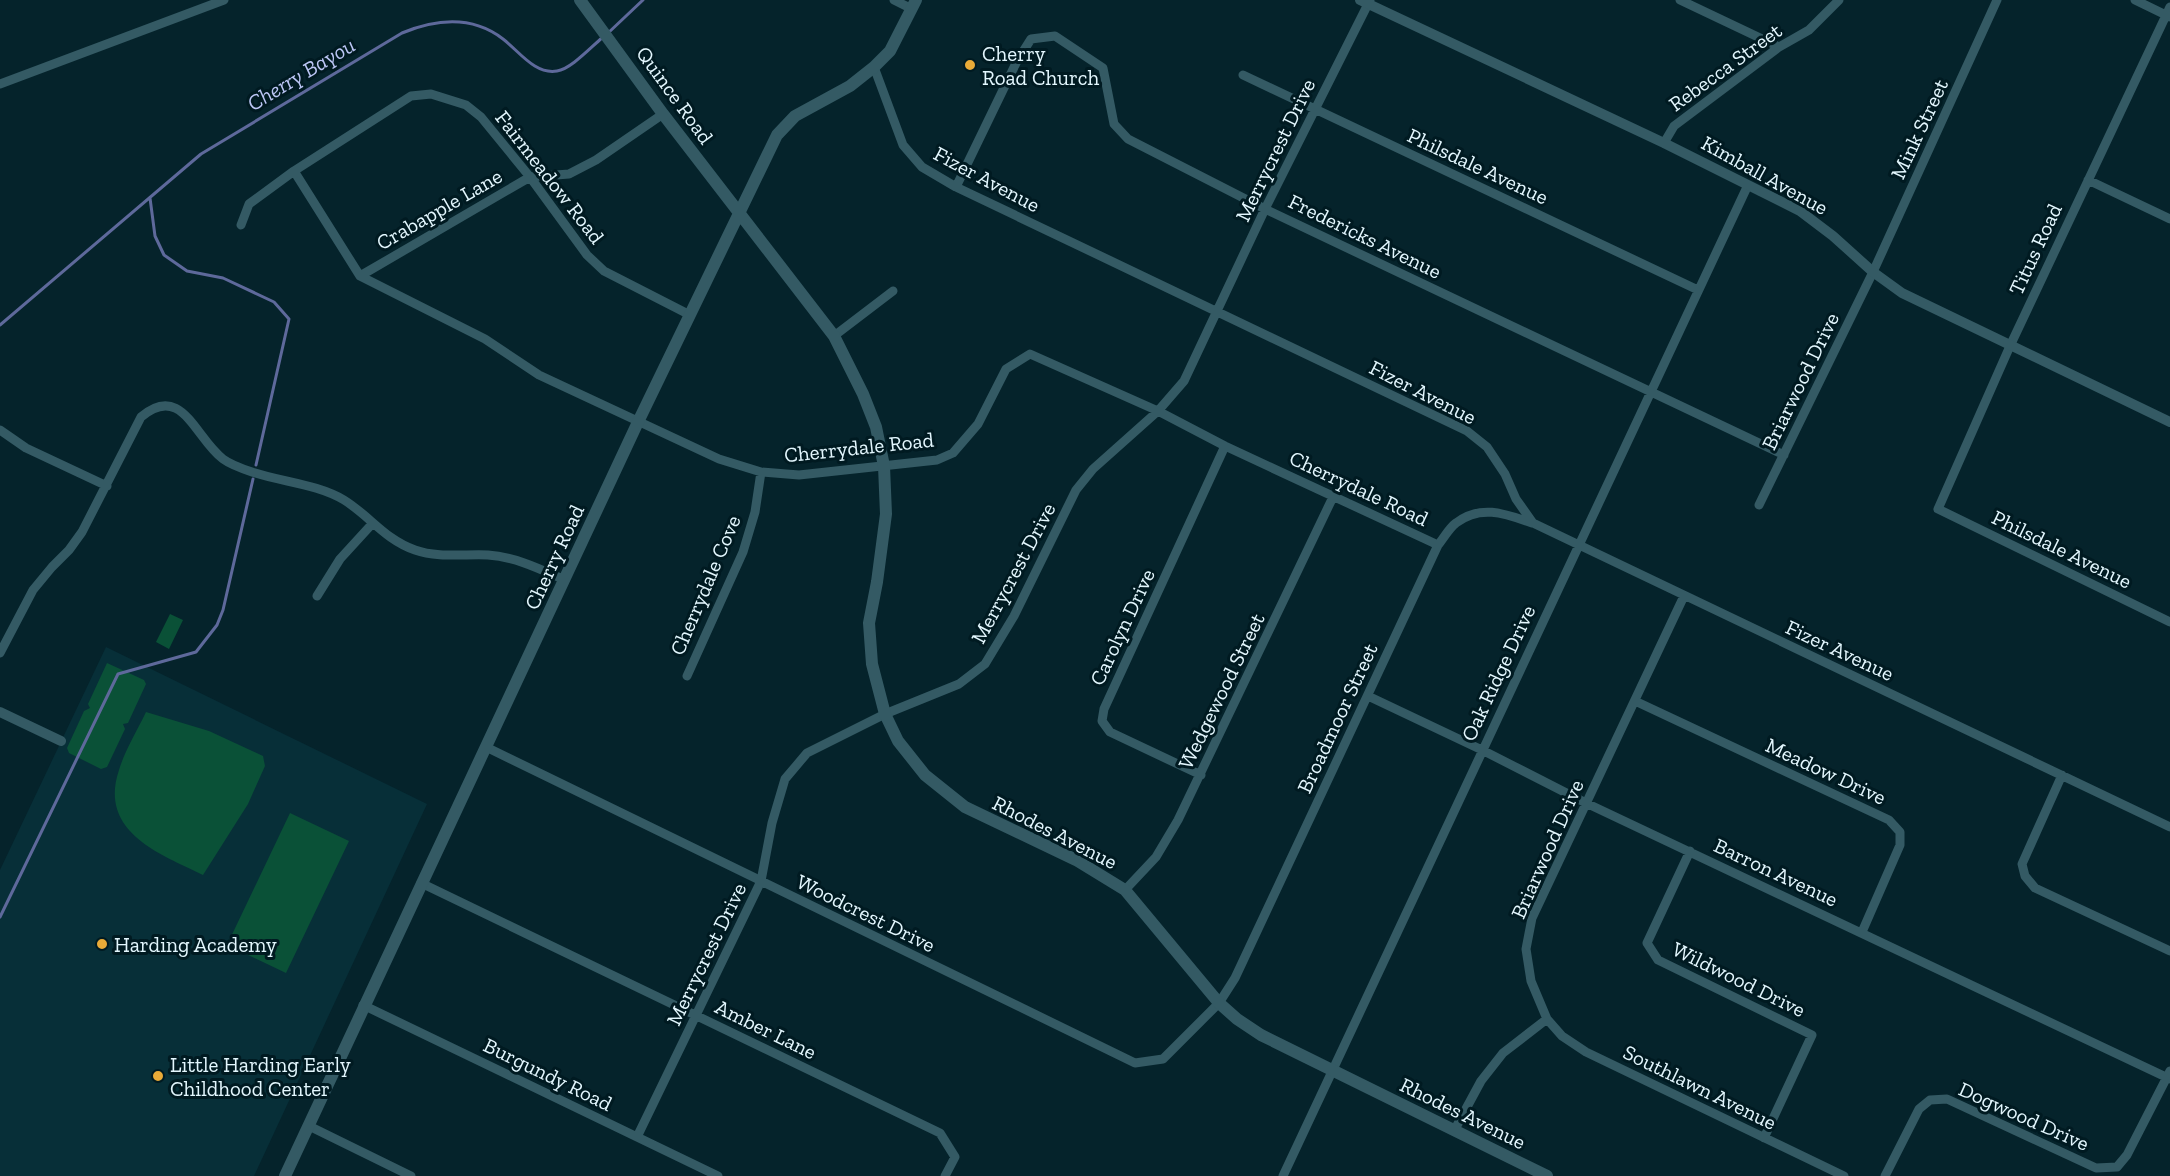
<svg xmlns="http://www.w3.org/2000/svg" width="2170" height="1176" font-family="'Zilla Slab',serif">
<rect width="100%" height="100%" fill="#05232b"/>
<path fill="#072f38" d="M106,647L427,804L254,1176H0V870Z"/>
<path fill="#0a5137" d="M170,614L183,620L169,649L156,642Z
M107,663L144,680L146,684L128,723L123,724L125,729L107,767L101,769L69,753L67,748L84,711L90,708L88,704Z
M146,712L209,731L263,756L265,766L248,804L203,875C160,854 98,832 119,770C125,750 137,731 146,712Z
M290,813L349,841L286,973L227,945Z"/>
<g fill="none" stroke-linecap="round" stroke-linejoin="round">
<path stroke="#5e699b" stroke-width="3" d="M607,34L643,0
M150,198L155,236L164,255L187,271L223,278L274,302L289,319L256,465
M0,325L201,154L402,33C436,19 472,15 503,39C519,51 535,75 557,71C571,69 591,47 602,38
M0,917L118,674L196,652L217,625L223,610L253,479"/>
<path stroke="#345a64" stroke-width="9" d="M894,0L912,9
M1680,0L1779,47
M2135,0L2170,17
M2170,7L2010,346L1938,509L2170,622
M874,67L903,145L922,167L956,187L1467,431L1487,447L1505,474L1516,499L1533,523L2170,827
M1243,75L1698,290
M0,84L224,0
M1664,143L1674,126L1779,47L1809,30L1839,0
M294,171L360,276L485,339L539,375L719,459L761,472L799,475L937,460L953,453L978,424L1006,369L1030,354L1158,411L1225,446L1438,545
M2088,180L2170,219
M956,187L1017,61L1031,39L1055,36L1103,68L1114,124L1128,139L1265,209L1784,455
M241,225L249,204L294,171L411,96L431,94L466,105L481,117L530,177L587,255L604,271L690,315
M360,276L530,177L569,174L596,160L663,114
M834,336L893,291
M0,430L26,448L107,486
M1759,505L1873,272L1997,0
M317,596L340,559L372,524
M1684,596L1532,918L1526,949L1531,981L1547,1019L1562,1036L1586,1052L1844,1176
M0,653L33,590L52,567L69,550L82,532L141,417C182,382 195,438 223,459C231,465 243,469 252,472C282,482 317,484 344,500C370,516 384,539 415,550C437,558 464,554 488,555C516,557 540,569 565,580
M687,676L743,552L755,512L761,472
M1368,696L1482,750L1586,803L2170,1079
M1635,701L1889,820L1900,832V845L1862,932
M486,747L1135,1063L1163,1059L1219,1003L1235,978L1438,545C1444,538 1449,528 1456,523C1481,504 1506,514 1532,523
M1201,775L1110,732L1102,721L1104,709L1225,446
M2062,775L2022,864L2025,876L2035,888L2170,951
M1690,851L1647,943L1658,960L1812,1035L1764,1138
M421,883L940,1133L955,1157L945,1176
M1125,890L1156,857L1178,820L1333,497
M363,1005L718,1176
M309,1126L411,1176
M1454,1131L1481,1081L1503,1053L1547,1019
M637,1137L761,881L772,823L785,779L807,753L885,714L959,684L985,664L1014,616L1076,490L1093,469L1158,411L1184,381L1265,209L1370,0
M1283,1176C1436,845 1592,515 1748,185
M1885,1176L1919,1109L1930,1100L1947,1099L2096,1168L2117,1167L2127,1155L2170,1071"/>
<path stroke="#345a64" stroke-width="10" d="M1360,0L1664,143L1800,211L1833,236L1873,272L1902,293L2170,422
M0,712L61,741"/>
<path stroke="#345a64" stroke-width="12" d="M580,0L663,114L834,336L863,394L876,427L884,466L886,514L877,582L869,623L872,664L885,714L898,741L925,775L965,807L1076,860L1125,890L1219,1003L1237,1019L1261,1035L1547,1176
M285,1176L638,422L777,135L795,116L850,86L874,67L890,51L916,0"/>
</g>
<g fill="#e9ab38" stroke="#001a21" stroke-width="2">
<circle cx="970" cy="65" r="6"/>
<circle cx="102" cy="944" r="6"/>
<circle cx="158" cy="1076" r="6"/>
</g>
<g text-anchor="middle" dominant-baseline="central" stroke-width="6" stroke-linejoin="round" paint-order="stroke">
<g font-size="21" fill="#e3f7fe" stroke="#001a21" text-anchor="start">
<text x="982" y="53">Cherry<tspan x="982" dy="24">Road Church</tspan></text>
<text x="114" y="944">Harding Academy</text>
<text x="170" y="1064">Little Harding Early<tspan x="170" dy="24">Childhood Center</tspan></text>
</g>
<g font-size="21" fill="#e3f7fe" stroke="#001a21">
<text transform="translate(1725 67) rotate(-36)">Rebecca Street</text>
<text transform="translate(675 95) rotate(54)">Quince Road</text>
<text transform="translate(1919 129) rotate(-65)">Mink Street</text>
<text transform="translate(1275 150) rotate(-64)">Merrycrest Drive</text>
<text transform="translate(1478 166) rotate(25)">Philsdale Avenue</text>
<text transform="translate(1765 175) rotate(29)">Kimball Avenue</text>
<text transform="translate(550 177) rotate(52)">Fairmeadow Road</text>
<text transform="translate(987 179) rotate(28)">Fizer Avenue</text>
<text transform="translate(439 209) rotate(-30)">Crabapple Lane</text>
<text transform="translate(1365 236) rotate(26)">Fredericks Avenue</text>
<text transform="translate(2035 249) rotate(-65)">Titus Road</text>
<text transform="translate(1800 381) rotate(-64)">Briarwood Drive</text>
<text transform="translate(1423 392) rotate(27)">Fizer Avenue</text>
<text transform="translate(859 447) rotate(-6)">Cherrydale Road</text>
<text transform="translate(1359 488) rotate(25)">Cherrydale Road</text>
<text transform="translate(2062 549) rotate(26)">Philsdale Avenue</text>
<text transform="translate(554 557) rotate(-65)">Cherry Road</text>
<text transform="translate(1013 573) rotate(-62)">Merrycrest Drive</text>
<text transform="translate(705 585) rotate(-67)">Cherrydale Cove</text>
<text transform="translate(1122 627) rotate(-65)">Carolyn Drive</text>
<text transform="translate(1840 650) rotate(25)">Fizer Avenue</text>
<text transform="translate(1498 673) rotate(-65)">Oak Ridge Drive</text>
<text transform="translate(1221 691) rotate(-64)">Wedgewood Street</text>
<text transform="translate(1337 718) rotate(-65)">Broadmoor Street</text>
<text transform="translate(1826 771) rotate(25)">Meadow Drive</text>
<text transform="translate(1055 832) rotate(27)">Rhodes Avenue</text>
<text transform="translate(1547 849) rotate(-66)">Briarwood Drive</text>
<text transform="translate(1776 872) rotate(25)">Barron Avenue</text>
<text transform="translate(866 913) rotate(26)">Woodcrest Drive</text>
<text transform="translate(706 954) rotate(-64)">Merrycrest Drive</text>
<text transform="translate(1739 979) rotate(26)">Wildwood Drive</text>
<text transform="translate(766 1029) rotate(26)">Amber Lane</text>
<text transform="translate(548 1074) rotate(26)">Burgundy Road</text>
<text transform="translate(1700 1087) rotate(26)">Southlawn Avenue</text>
<text transform="translate(1463 1113) rotate(26)">Rhodes Avenue</text>
<text transform="translate(2024 1116) rotate(24)">Dogwood Drive</text>
</g>
<g font-size="22" font-style="italic" fill="#bbc6f5" stroke="#001a21">
<text transform="translate(301 74) rotate(-31)">Cherry Bayou</text>
</g>
</g>
</svg>
